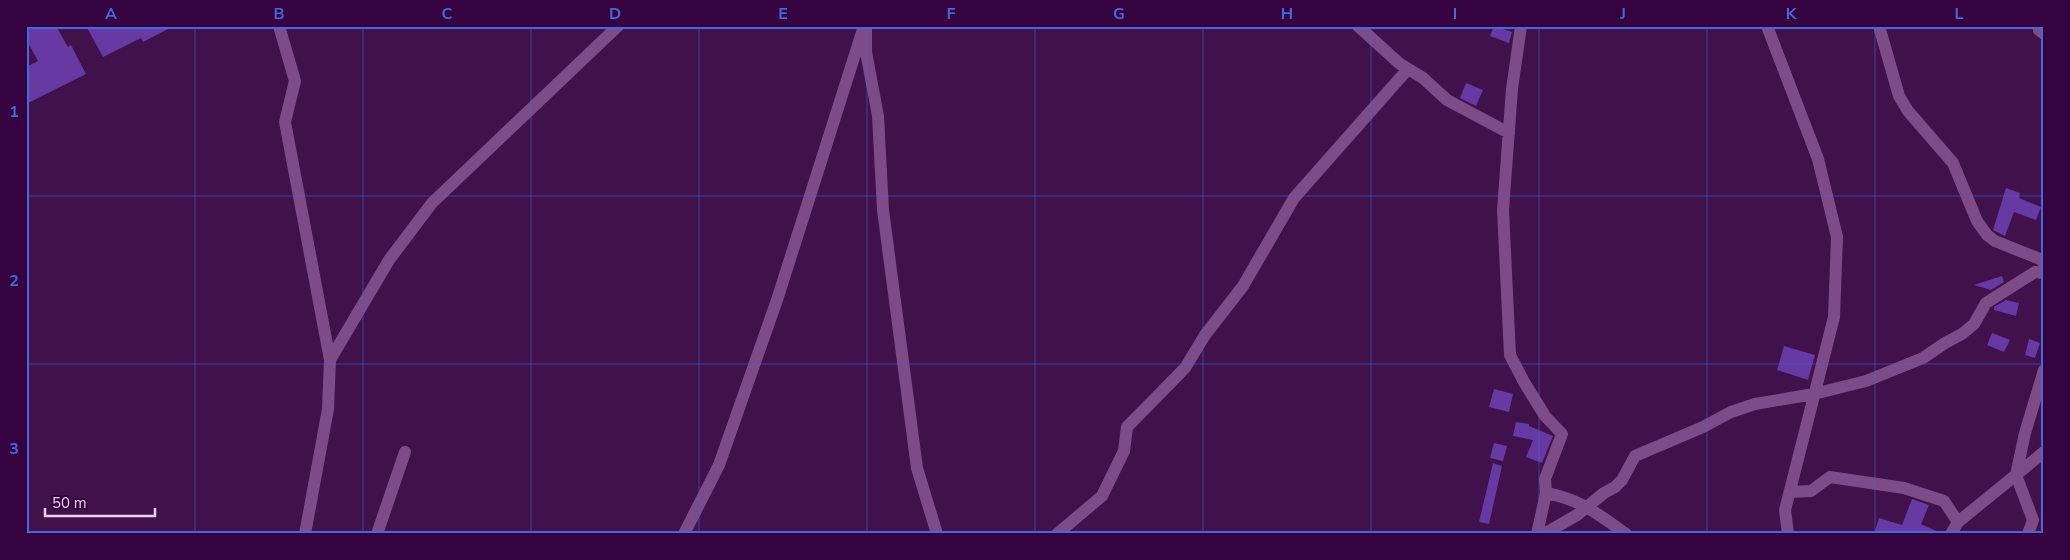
<svg xmlns="http://www.w3.org/2000/svg" width="2070" height="560" font-family="'Nunito Sans',sans-serif">
<rect width="100%" height="100%" fill="#40114b"/>
<path fill="#6639a3" d="M26,26H56L68,47L71,45L86,74L26,104V67L38,61L26,39Z
M86,26H174L143,42L141,38L103,57Z
M1494,26L1512,32L1509,43L1490,36Z
M1466,83L1483,90L1476,106L1460,98Z
M2006,188L2020,193L2019,198L2041,207L2036,220L2014,212L2005,236L1993,230Z
M2002,276L2004,282L1991,290L1974,285Z
M2006,300L2019,303L2016,316L1994,310V307Z
M1992,333L2010,340L2004,352L1987,345Z
M2029,339L2040,343L2035,358L2025,355Z
M1784,346L1815,355L1808,380L1777,370Z
M1494,389L1513,394L1509,412L1489,407Z
M1516,422L1529,424V426L1553,436L1542,463L1526,457L1533,440L1513,436Z
M1494,443L1507,446L1503,461L1490,458Z
M1493,463L1502,466L1489,524L1479,522Z
M1912,499L1929,505L1921,524L1943,534H1874L1879,518L1902,525Z"/>
<g fill="none" stroke-linecap="round" stroke-linejoin="round">
<path stroke="#7c4b88" stroke-width="12" d="M279,26L295,81L285,122L330,360
M1358,26L1400,64L1423,78L1447,100L1509,133
M1521,26L1512,89L1503,210L1510,355L1524,382L1545,416L1562,434L1545,479L1546,493
M1767,26L1818,159L1837,237L1834,317L1785,510L1788,534
M1879,26L1899,96L1908,111L1953,163L1977,221L1987,235L1995,241L2040,259L2044,263
M2041,26L2039,30L2044,34
M866,28V52L878,116L883,210L917,468L937,534
M1790,492L1811,491L1830,477L1904,488L1944,501L1958,522
M305,534L328,409L330,360L389,260L432,203L618,26
M377,534L405,452
M684,534L719,465L777,300L864,26
M1057,534L1102,496L1124,451L1127,427L1185,368L1205,335L1243,286L1294,198L1408,69
M1537,534L1546,493C1580,499 1598,514 1626,534
M1544,534L1577,515L1604,493L1615,487L1622,480L1635,456L1642,453L1703,427L1731,412L1755,404L1814,394L1866,381L1923,358L1945,343L1962,334L1974,324L1986,303L2035,272L2044,273
M1951,534L1958,522L2044,452
M2028,534L2033,520L2016,475L2025,433L2044,370"/>
</g>
<path fill="none" stroke="#4668dd" stroke-width="1" stroke-opacity="0.55" d="M195,26V534M363,26V534M531,26V534M699,26V534M867,26V534M1035,26V534M1203,26V534M1371,26V534M1539,26V534M1707,26V534M1875,26V534M26,196H2044M26,364H2044"/>
<rect width="2070" height="560" fill="none" stroke="#350440" stroke-width="55"/>
<path d="M45 508v8h110v-8" fill="none" stroke="#ecd0f3" stroke-width="2.5"/>
<text x="52" y="508" font-size="15" fill="#ecd0f3" stroke="#350440" stroke-width="4" paint-order="stroke">50 m</text>
<rect x="28" y="28" width="2014" height="504" fill="none" stroke="#4668dd" stroke-width="2"/>
<g font-size="16" text-anchor="middle" font-weight="bold" fill="#4668dd">
<text x="111" y="19">A</text>
<text x="279" y="19">B</text>
<text x="447" y="19">C</text>
<text x="615" y="19">D</text>
<text x="783" y="19">E</text>
<text x="951" y="19">F</text>
<text x="1119" y="19">G</text>
<text x="1287" y="19">H</text>
<text x="1455" y="19">I</text>
<text x="1623" y="19">J</text>
<text x="1791" y="19">K</text>
<text x="1959" y="19">L</text>
<text x="14" y="117">1</text>
<text x="14" y="286">2</text>
<text x="14" y="454">3</text>
</g>
</svg>
